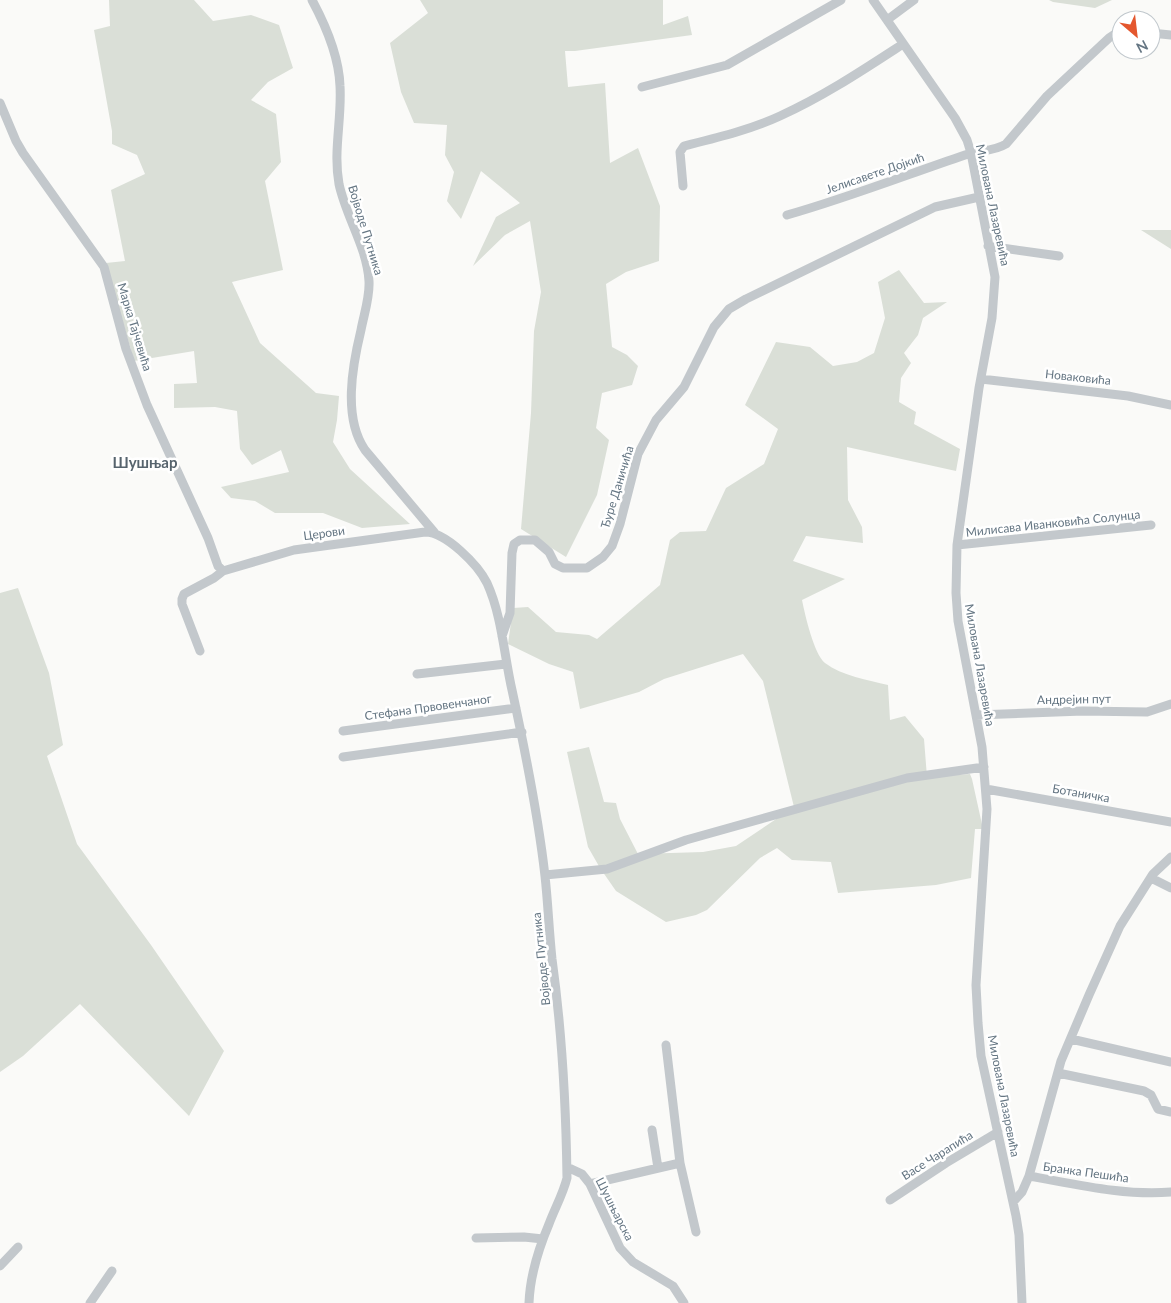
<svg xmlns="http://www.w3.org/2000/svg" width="1171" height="1303" font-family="Lato,sans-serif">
<rect width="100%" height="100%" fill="#fafaf8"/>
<path fill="#dadfd7" d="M109,0H194L213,21L251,15L279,25L293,68L268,82L251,100L276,114L281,162L265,181L283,270L232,282L260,343L316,393L339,396L337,420L333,442L350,469L410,524L362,528L323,513H275L255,501L231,498L221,487L289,472L281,450L252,465L240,449L237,411L215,407L174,408V384L197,383L194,351L134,361L106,263L125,261L111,190L145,174L137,155L112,144V131L94,30L110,26Z
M420,0H663V25L688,16L692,35L575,51H565L568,87L605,83L610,163L638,148L660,206L659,261L626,272L606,284L612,347L627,355L638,366L632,385L602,393L596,428L609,440L597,495L566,557L521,529L531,413L534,331L541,292L530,221L505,235L473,266L496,217L520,203L481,171L461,219L447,201L454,172L445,155L447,125L414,123L401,92L390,43L428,13Z
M1049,0H1112L1095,8L1053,2Z
M1141,230H1171V249Z
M899,270L924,303L947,302L923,318L918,335L904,353L911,363L901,378L899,402L916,412L914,424L960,449L956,471L847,447L848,500L862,527L863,543L806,536L793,561L845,579L802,600C805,615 814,654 825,663C842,676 868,680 888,685L890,720L905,716L924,739L927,777L970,774L972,779L983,829H975L971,878L936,885L838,893L831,862L792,860L777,848L760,858L707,910L696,915L666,922L616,891L600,868L588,847L567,752L589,747L604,802L616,803L620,819L638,854L703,852L736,846L794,807L763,681L743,654L664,679L639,692L580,709L573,672L549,664L508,644L513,608L528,607L556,632L589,635L597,639L660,585L670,540L680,532L706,531L726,488L764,464L778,429L745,405L776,342L810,347L833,366L857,362L874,353L885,318L878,282Z
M18,588L49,673L63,745L47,756L77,844L151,945L224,1051L189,1116L80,1004L23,1056L0,1072V593Z"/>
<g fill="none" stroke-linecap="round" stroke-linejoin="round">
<path stroke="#c3c8cc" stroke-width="9" d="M312,0C326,26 339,56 340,86C342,119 333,151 339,184C346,217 367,247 369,281C370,297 364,314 361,330C352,367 343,418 365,450L434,532
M873,0L955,118L967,140L971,153L995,277L992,318L979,388L957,545L956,593L958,621L982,747L987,809L976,985L978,1023L981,1056L1016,1216L1019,1235L1022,1303
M887,20L914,0
M1151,33L1171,35
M642,87L727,65L841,0
M0,103L16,141L23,153L104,267L126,349L147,405L208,538L218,566L223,571
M683,186L680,152L684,146C716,138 750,130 780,116C824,96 863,70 903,44
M787,215C847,198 906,175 965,155C979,150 993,152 1006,144L1047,96L1109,38L1118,32L1121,31
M988,246L1059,256
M981,379L1128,396L1171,405
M957,545L1151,525
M502,636L510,613L512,553L514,544L520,540H535L549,552L555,564L563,568H587L603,557L612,546L620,524L638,454L656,420L684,387L714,327L729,309L746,299L935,207L979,197
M200,651L182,604V599L184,594L214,578L223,571L294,550L425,532C446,532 478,565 487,583C502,616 504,655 512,690C525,750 538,814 545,876C548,903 549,931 552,959C562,1031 566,1105 567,1178C563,1194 555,1208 549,1224C538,1250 530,1275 529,1303
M417,674L506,664
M976,715L1083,711L1147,712L1171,704
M343,731L516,708
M343,757L522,732
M986,789L1171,822
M545,875L607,869L686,840L907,778L984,767
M1151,878L1171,888
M1071,1039L1171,1062
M666,1045L680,1163
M1058,1073L1144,1091L1151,1095L1158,1109L1171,1112
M652,1130L658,1168
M567,1167L582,1174L590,1184L620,1248L633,1262L673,1286L684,1303
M1029,1176C1075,1184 1124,1196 1171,1192
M590,1184L680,1163L696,1232
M890,1200L946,1163L998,1132
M1013,1202L1022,1192L1029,1176L1061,1061L1089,995L1120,926L1153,874L1171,857
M476,1238L524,1237L543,1239
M0,1266L18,1247
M90,1303L112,1271"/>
</g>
<g text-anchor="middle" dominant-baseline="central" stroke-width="5" stroke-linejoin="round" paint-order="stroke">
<g font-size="12" fill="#657683" stroke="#fff">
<text transform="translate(875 173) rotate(-19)">Јелисавете Дојкић</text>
<text transform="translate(993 205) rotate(78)">Милована Лазаревића</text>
<text transform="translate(366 230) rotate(73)">Војводе Путника</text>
<text transform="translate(135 327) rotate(73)">Марка Тајчевића</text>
<text transform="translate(1078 377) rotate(6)">Новаковића</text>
<text transform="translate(617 487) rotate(-73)">Ђуре Даничића</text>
<text transform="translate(1053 523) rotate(-6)">Милисава Иванковића Солунца</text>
<text transform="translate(324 533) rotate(-8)">Церови</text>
<text transform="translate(980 665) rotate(80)">Милована Лазаревића</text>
<text transform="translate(1074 699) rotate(-1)">Андрејин пут</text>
<text transform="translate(428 707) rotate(-8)">Стефана Првовенчаног</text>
<text transform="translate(1081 793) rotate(10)">Ботаничка</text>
<text transform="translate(541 959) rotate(-96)">Војводе Путника</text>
<text transform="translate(1004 1096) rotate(79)">Милована Лазаревића</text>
<text transform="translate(937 1155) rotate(-32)">Васе Чарапића</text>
<text transform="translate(1086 1172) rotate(8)">Бранка Пешића</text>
<text transform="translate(615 1209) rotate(63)">Шушњарска</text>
</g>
<g font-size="15" font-weight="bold" fill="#57646e" stroke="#fff">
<text x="145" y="462">Шушњар</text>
</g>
</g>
<g transform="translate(1136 35) rotate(152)"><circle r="24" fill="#ffffff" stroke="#c1c8cd"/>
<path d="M0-4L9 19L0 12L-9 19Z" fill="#e4572e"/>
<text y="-8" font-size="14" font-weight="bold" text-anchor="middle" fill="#657683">N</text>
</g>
</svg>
